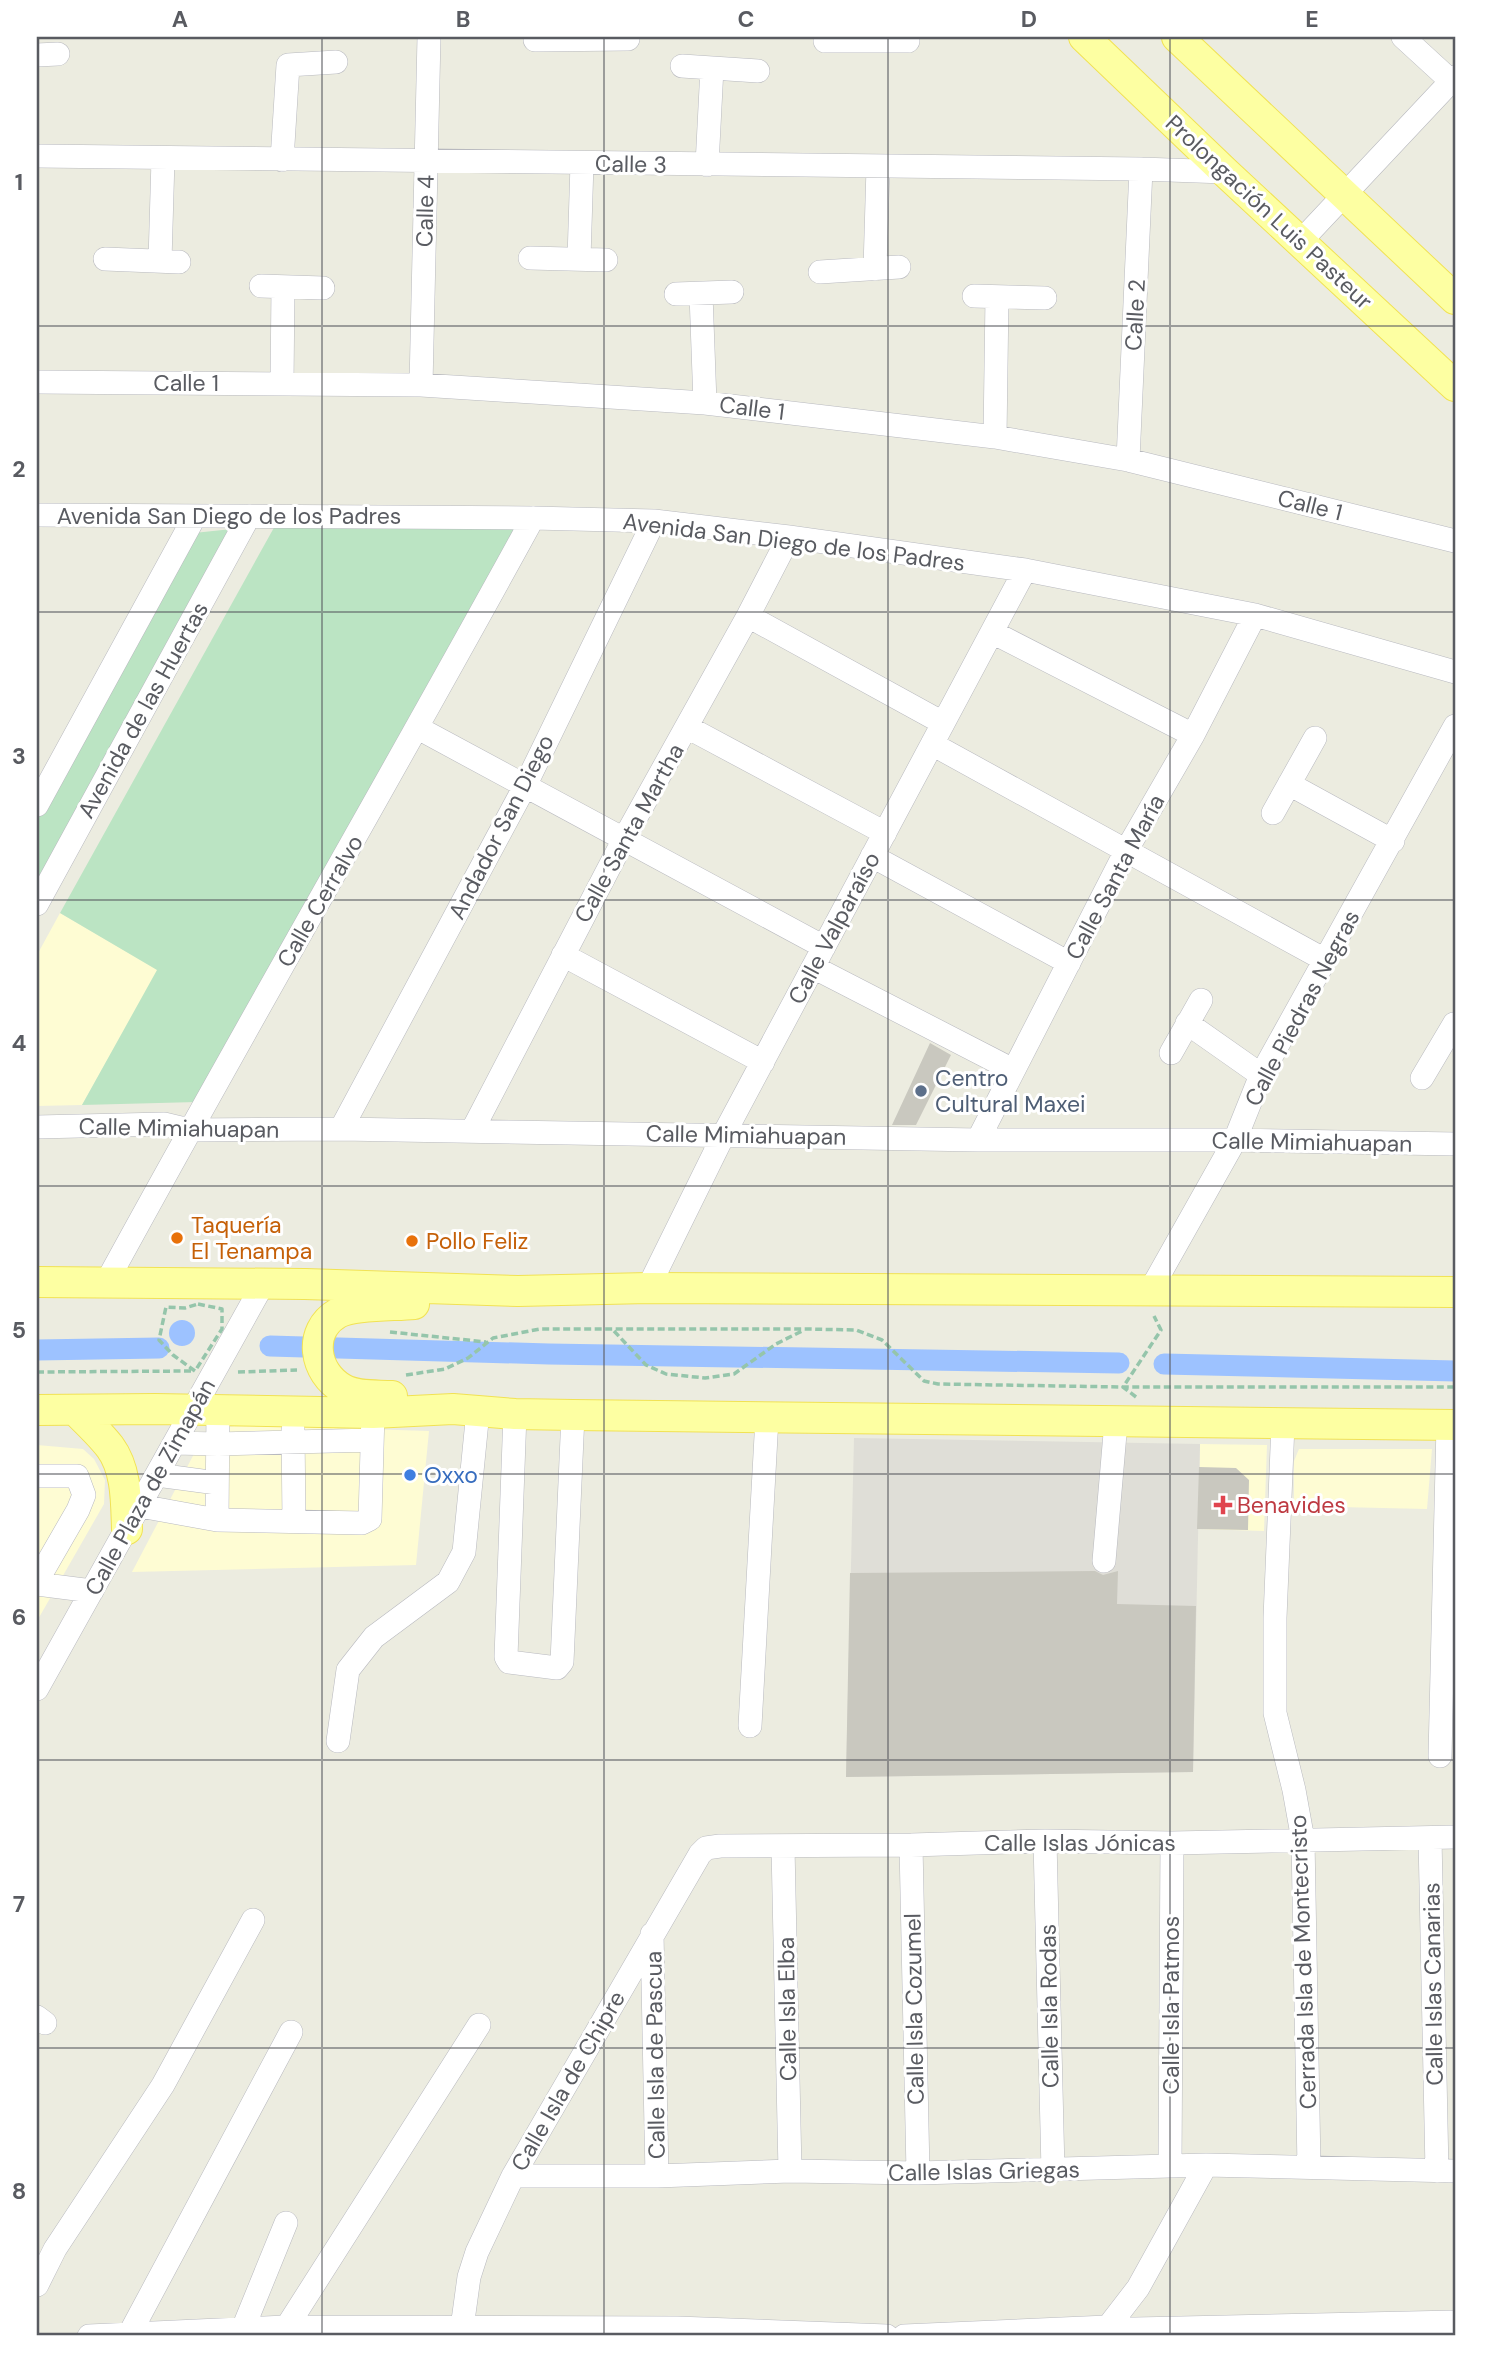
<svg xmlns="http://www.w3.org/2000/svg" width="1492" height="2373" font-family="'DM Sans',sans-serif">
<rect width="100%" height="100%" fill="#ecece0"/>
<path fill="#fefcd3" d="M60,913L158,970L82,1105L37,1106V955Z
M240,1425L429,1431L416,1565L132,1572L206,1431Z
M1200,1444L1267,1445L1264,1531L1198,1529Z
M37,1445L83,1449L94,1459L105,1480L104,1504L37,1621Z
M1299,1449H1432L1427,1509L1294,1506V1461Z"/>
<path fill="#dfded7" d="M854,1438L1200,1444L1193,1772L846,1777Z"/>
<path fill="#bbe4c3" d="M276,524L521,526L197,1102L82,1105L157,970L60,913Z
M232,529L37,884V820L194,533Z"/>
<path fill="#9dc2ff" d="M169 1333a13 13 0 1 1 26 0a13 13 0 1 1-26 0Z"/>
<g fill="none" stroke-linecap="round" stroke-linejoin="round">
<path stroke="#9dc2ff" stroke-width="21" d="M270,1346L549,1354L1119,1363
M37,1350L159,1348
M1164,1364L1455,1371"/>
</g>
<path fill="#c9c8bf" d="M930,1043L951,1055L916,1125H892Z
M1199,1467L1236,1468L1249,1480L1248,1530L1197,1529Z
M1095,1571L1103,1575L1118,1571L1117,1604L1196,1606L1193,1772L846,1777L850,1573Z"/>
<g fill="none" stroke-linecap="round" stroke-linejoin="round">
<g stroke="#b8b9bf" stroke-width="24">
<path id="minor" d="M1403,37L1451,81
M535,40L628,39
M825,41H908
M37,55L58,54
M682,66L758,71
M37,156L1141,169L1225,172
M282,160L288,65L336,62
M707,165L712,68
M1300,242L1455,77
M530,258L606,260
M105,259L179,262
M579,259L582,163
M160,261L163,159
M875,269L878,167
M820,272L899,267
M261,286L323,288
M676,294L732,292
M701,294L705,403
M974,296L1045,298
M37,382L421,385L705,403L995,437L1128,460L1455,541
M282,384L283,287
M421,385L429,37
M995,437L997,297
M1128,460L1141,169
M37,515L533,518L654,521L789,537L1025,570L1255,615L1455,672
M748,616L943,723
M992,632L1193,735
M687,727L885,833
M418,728L824,947
M932,744L1325,960
M1289,784L1393,841
M37,805L195,516
M1273,813L1315,738
M872,856L1069,963
M37,904L249,516
M563,955L763,1062
M813,967L1013,1070
M1187,1023L1261,1075
M1171,1053L1201,1000
M1422,1078L1454,1024
M37,1127L164,1124L189,1130L341,1129L978,1140H1235L1455,1144
M341,1129L525,786L654,521
M472,1131L624,839L748,616L789,537
M978,1140L1126,851L1193,735L1255,615
M106,1283C246,1026 393,774 533,518
M648,1288L724,1134L1025,570
M1150,1291L1235,1140L1261,1075L1455,726
M515,1414L506,1657L509,1662L557,1668L562,1662L573,1415
M1283,1424L1275,1618V1713L1294,1790L1303,1840L1309,2167
M293,1430L294,1521
M175,1443L218,1444L372,1440
M157,1475L217,1483
M37,1476H77L84,1495L78,1510L37,1581
M140,1506L217,1520L362,1523L370,1519L373,1413
M217,1520L218,1411
M1104,1561L1116,1422
M37,1584L92,1591
M37,1689L263,1284
M750,1726L767,1418
M338,1741L348,1670L374,1637L448,1582L464,1552L478,1411
M1440,1756L1448,1425
M1430,1838L1437,2171
M1045,1841L1053,2171
M911,1845L918,2173
M783,1847L790,2171
M652,1934L657,2176
M37,2017L45,2023
M1170,2166L1172,1843
M513,2176H657L790,2171L918,2173L1206,2165L1455,2171
M37,2285L55,2249L163,2085L253,1920
M462,2328L469,2277L477,2252L513,2176L700,1854L706,1848L720,1846L911,1845L1045,1841L1172,1843L1455,1837
M129,2335L291,2032
M89,2336L285,2327L677,2328L887,2336
M240,2336L286,2223
M281,2336L479,2025
M904,2336L1107,2327L1135,2329L1455,2322
M1101,2336L1138,2288L1206,2165"/>
</g>
<g stroke="#f1e254" stroke-width="32">
<path id="major" d="M1084,37L1225,172L1455,386
M1177,37L1455,299
M37,1282L305,1284L518,1291L648,1288L1455,1292
M392,1396C376,1395 357,1397 343,1389C314,1373 307,1331 338,1313C356,1304 394,1306 414,1304
M37,1410L155,1409L373,1413L453,1409L515,1414L573,1415L1455,1425
M75,1410C87,1422 100,1434 110,1447C127,1470 126,1502 127,1529"/>
</g>
<path stroke="#95c5ab" stroke-width="3.5" stroke-dasharray="7 3.5" stroke-linecap="butt" d="M198,1304L222,1309V1329L195,1371L173,1355L159,1340L166,1307L185,1308Z
M614,1331L646,1365L666,1374L705,1378L734,1374L776,1344L804,1330
M390,1332L486,1342
M37,1372L192,1371
M238,1372L297,1370
M406,1375L445,1369L468,1358L493,1338L540,1329H806L856,1330L882,1340L924,1381L938,1384L1123,1387H1455
M1136,1397L1123,1387L1161,1330L1154,1316"/>
<use href="#minor" stroke="#fff" stroke-width="23"/>
<use href="#major" stroke="#fdffa2" stroke-width="30"/>
</g>
<path fill="none" stroke="#595b61" stroke-width="2" stroke-opacity="0.55" d="M322,37V2336M604,37V2336M888,37V2336M1170,37V2336M37,326H1455M37,612H1455M37,900H1455M37,1186H1455M37,1474H1455M37,1760H1455M37,2048H1455"/>
<circle fill="#5c6f8a" stroke="#fff" stroke-width="2.5" cx="921" cy="1091" r="7"/>
<g fill="#e8710a" stroke="#fff" stroke-width="2.5">
<circle cx="177" cy="1238" r="7"/>
<circle cx="412" cy="1241" r="7"/>
</g>
<circle fill="#3f7fe0" stroke="#fff" stroke-width="2.5" cx="410" cy="1475" r="7"/>
<path fill="#e0444e" stroke="#fff" stroke-width="2.5" d="M1219.5 1494.5h7v7h7v7h-7v7h-7v-7h-7v-7h7z"/>
<g text-anchor="middle" dominant-baseline="central" stroke-width="6" stroke-linejoin="round" paint-order="stroke">
<g font-size="23" fill="#595b61" stroke="#fff">
<text transform="translate(631 164) rotate(1)">Calle 3</text>
<text transform="translate(425 211) rotate(-89)">Calle 4</text>
<text transform="translate(1269 212) rotate(43)">Prolongación Luis Pasteur</text>
<text transform="translate(1135 315) rotate(-87)">Calle 2</text>
<text x="186" y="383">Calle 1</text>
<text transform="translate(752 408) rotate(7)">Calle 1</text>
<text transform="translate(1310 505) rotate(14)">Calle 1</text>
<text x="229" y="516">Avenida San Diego de los Padres</text>
<text transform="translate(794 542) rotate(7)">Avenida San Diego de los Padres</text>
<text transform="translate(143 710) rotate(-61)">Avenida de las Huertas</text>
<text transform="translate(501 827) rotate(-63)">Andador San Diego</text>
<text transform="translate(629 833) rotate(-61)">Calle Santa Martha</text>
<text transform="translate(1115 877) rotate(-62)">Calle Santa María</text>
<text transform="translate(320 901) rotate(-60)">Calle Cerralvo</text>
<text transform="translate(834 928) rotate(-62)">Calle Valparaíso</text>
<text transform="translate(1302 1008) rotate(-62)">Calle Piedras Negras</text>
<text transform="translate(179 1128) rotate(1)">Calle Mimiahuapan</text>
<text transform="translate(746 1135) rotate(1)">Calle Mimiahuapan</text>
<text transform="translate(1312 1142) rotate(1)">Calle Mimiahuapan</text>
<text transform="translate(150 1487) rotate(-61)">Calle Plaza de Zimapán</text>
<text x="1080" y="1843">Calle Islas Jónicas</text>
<text transform="translate(1303 1962) rotate(-92)">Cerrada Isla de Montecristo</text>
<text transform="translate(1433 1984) rotate(-91)">Calle Islas Canarias</text>
<text transform="translate(1171 2005) rotate(-90)">Calle Isla Patmos</text>
<text transform="translate(1049 2006) rotate(-91)">Calle Isla Rodas</text>
<text transform="translate(787 2009) rotate(-91)">Calle Isla Elba</text>
<text transform="translate(914 2009) rotate(-91)">Calle Isla Cozumel</text>
<text transform="translate(655 2055) rotate(-91)">Calle Isla de Pascua</text>
<text transform="translate(568 2081) rotate(-60)">Calle Isla de Chipre</text>
<text transform="translate(984 2171) rotate(-1)">Calle Islas Griegas</text>
</g>
<g font-size="23" fill="#4e5e75" stroke="#fff" text-anchor="start">
<text x="935" y="1078">Centro<tspan x="935" dy="26">Cultural Maxei</tspan></text>
</g>
<g font-size="23" fill="#c56008" stroke="#fff" text-anchor="start">
<text x="191" y="1225">Taquería<tspan x="191" dy="26">El Tenampa</tspan></text>
<text x="426" y="1241">Pollo Feliz</text>
</g>
<g font-size="23" fill="#366cbe" stroke="#fff" text-anchor="start">
<text x="424" y="1475">Oxxo</text>
</g>
<g font-size="23" fill="#be3a42" stroke="#fff" text-anchor="start">
<text x="1237" y="1505">Benavides</text>
</g>
</g>
<rect width="1492" height="2373" fill="none" stroke="#ffffff" stroke-width="77"/>
<rect x="38" y="38" width="1416" height="2296" fill="none" stroke="#595b61" stroke-width="2.5"/>
<g font-size="23" text-anchor="middle" font-weight="bold" fill="#595b61">
<text x="180" y="27">A</text>
<text x="463" y="27">B</text>
<text x="746" y="27">C</text>
<text x="1029" y="27">D</text>
<text x="1312" y="27">E</text>
<text x="19" y="190">1</text>
<text x="19" y="477">2</text>
<text x="19" y="764">3</text>
<text x="19" y="1051">4</text>
<text x="19" y="1338">5</text>
<text x="19" y="1625">6</text>
<text x="19" y="1912">7</text>
<text x="19" y="2199">8</text>
</g>
</svg>
